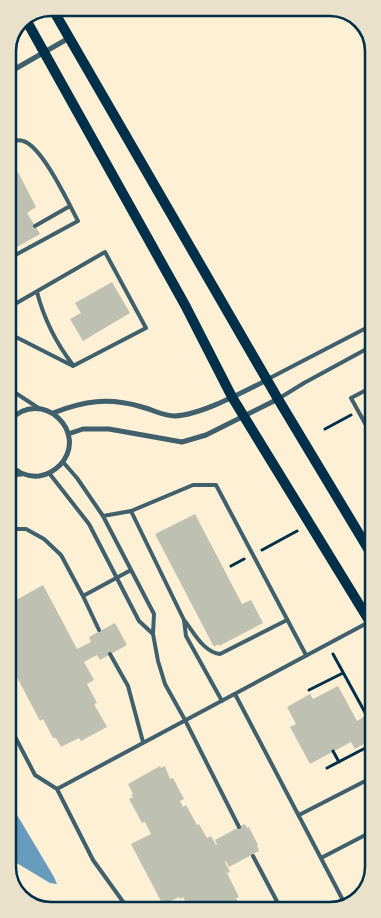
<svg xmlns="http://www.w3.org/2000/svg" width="381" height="918" font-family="'Fira Sans Condensed',sans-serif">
<rect width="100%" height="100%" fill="#fdf0d5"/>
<path fill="#669bbc" d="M10,803L54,877L57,884L50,883L10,859Z"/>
<path fill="#bec0b2" d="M18,172L36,207L27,213L40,234L17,247L8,232V178Z
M112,282L130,313L83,341L70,319L81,313L75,303Z
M195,514L242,604L251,600L263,623L219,646L218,644L214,647L155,534Z
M43,585L77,649L91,642L89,637L115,623L127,645L100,660L97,655L84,662L94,680L87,684L97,703L94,704L107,727L81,741L79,738L61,747L56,738H53L43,719L40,721L9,662V604Z
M338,686L357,721L365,716L373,731V739L355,749L351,742L310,764L290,727L296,724L287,707L310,694L313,699Z
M160,766L161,768L165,766L170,779L173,778L184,799L180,801L183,807L186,805L197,825L199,824L207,838L211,836L216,845L217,844L215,840L245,824L247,828L249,827L258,845H257L259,851L229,867L226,861L225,862L230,872L227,873L239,897L236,898L242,909H189L183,897L180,899L179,897L163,905L131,844L151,834L145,822L142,823L129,799L133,797L131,795L133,794L128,784Z"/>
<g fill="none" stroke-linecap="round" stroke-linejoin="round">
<path stroke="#003049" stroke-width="3" d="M325,429L351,415
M262,550L297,531
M231,566L244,559
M333,654L373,727
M309,690L343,673
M333,751L339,762
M327,768L373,744"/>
<path stroke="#3f606c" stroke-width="4" d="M8,143C13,141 18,139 23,141C42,146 68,202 78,221L8,259
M35,226L70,206
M8,241L12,239
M37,292C44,319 56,343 73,365
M8,308L105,252L146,328L73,366L8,333
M268,379L372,325
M372,387L351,398L372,436
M8,388L40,409
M278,399L304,383L372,346
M63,462L77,478L103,516L154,614L153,634L158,661L165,684L185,720L239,827
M49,473L89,524L139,621L153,634
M131,511L184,620L186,636L222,701
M103,516L131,511L193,485H216L306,655
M9,529H26L44,539L61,555L83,596L99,630
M83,596L131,570
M184,620C194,632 203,652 220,654L287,620
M110,654L128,686L143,742
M235,694L346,906
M9,725L35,775L57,789
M299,815L373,777
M253,856L281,909
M321,858L373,831
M343,901L366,889
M129,910L93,860L57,789L369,622"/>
<path stroke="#3f606c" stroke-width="5" d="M8,73L69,38
M53,413C84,401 108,397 142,407C154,410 162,416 175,416C201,415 243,392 267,380
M9,421C42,386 90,433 60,465C54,471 47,475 39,476C27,477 16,472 9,463
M68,434L83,429H109L182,442L206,435L278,399
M9,475L21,474"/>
<path stroke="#003049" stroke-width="10" d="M52,8L278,399L373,557
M25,18L185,305L232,397L373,627"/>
</g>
<path d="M0 0H381V918H0ZM51 16H330A35 35 0 0 1 365 51V867A35 35 0 0 1 330 902H51A35 35 0 0 1 16 867V51A35 35 0 0 1 51 16Z" fill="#e9e1ca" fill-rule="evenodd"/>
<path fill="none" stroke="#003049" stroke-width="2.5" d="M51 16H330A35 35 0 0 1 365 51V867A35 35 0 0 1 330 902H51A35 35 0 0 1 16 867V51A35 35 0 0 1 51 16Z"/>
</svg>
